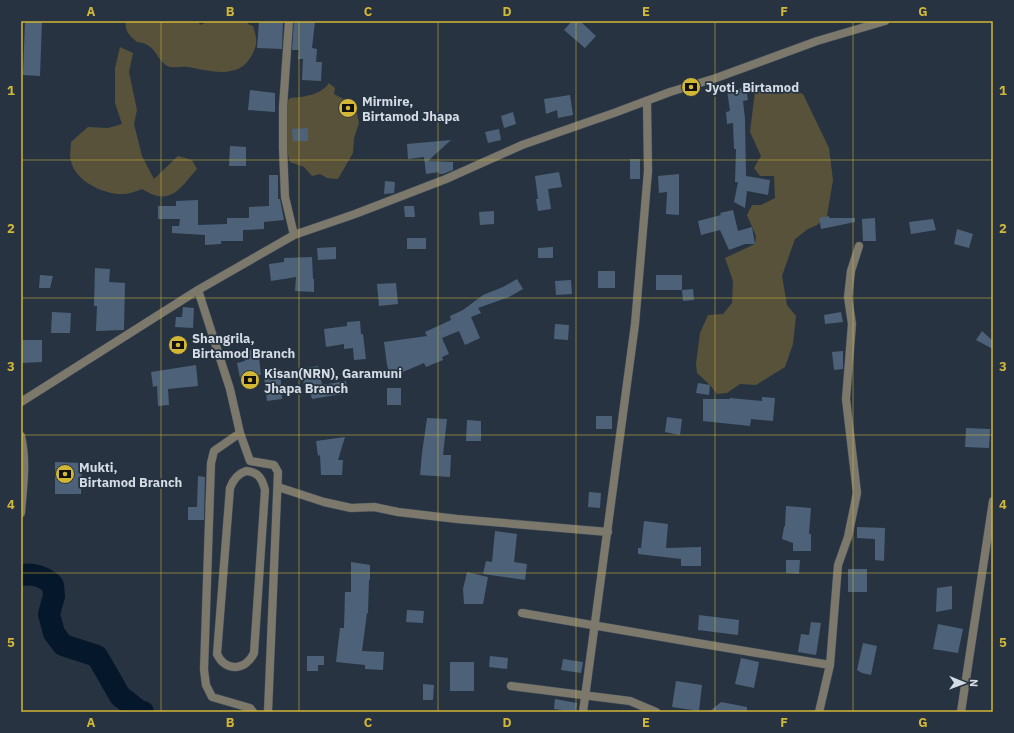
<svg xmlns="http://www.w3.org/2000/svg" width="1014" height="733" font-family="'IBM Plex Sans',sans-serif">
<rect width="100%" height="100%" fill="#273341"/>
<path fill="#58523b" d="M126,21H198L200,25L209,21H248V24L253,26C257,39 258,43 252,55C239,80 211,71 188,67C182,66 176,68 170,67C156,62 157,43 137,42C130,36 124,31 126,21Z
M120,47L133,53L129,72L137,110L134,124L142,156L154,179L178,156L192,160L197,169C179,189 171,207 142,189C136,191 130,194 124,194C104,195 75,181 71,161C69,156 71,148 71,142L88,127L108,128L122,124L115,103V68Z
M329,83L335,88L334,94L355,105L359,123L354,138L353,153L338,179L327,178L320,174L312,176L304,167L290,162L287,152L283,107L290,98C304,97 321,95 329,83Z
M763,86H783L803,94L829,148L833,180L827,216L817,225L808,229L795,239L782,276L787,305L796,316L793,344L785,367L756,385L740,384L727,393L717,394L710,385L697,373L696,364L700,333L708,315L723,314L732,303L733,281L725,258L755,244L756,236L747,215L752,205H761L775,198L774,176H760L754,168L761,156L750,132L755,91Z"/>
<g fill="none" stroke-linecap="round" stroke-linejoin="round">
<path stroke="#05172a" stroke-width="22" d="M21,575C33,573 45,577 53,585L54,596L49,614L54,633L63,645L97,656L120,696L139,711L143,712"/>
</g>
<path fill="#4d6279" d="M25,21H42L40,76L23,75Z
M259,21H283L282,49L257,48Z
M294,21L315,22L312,48L317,49L316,62H322L321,81L302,80L303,59H298L299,50H292Z
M572,21H580L596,36L585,48L564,30Z
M746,88L748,100L743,101L745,119L746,176L770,180L768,195L747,191L745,208L734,202L738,182H735L736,149H734L733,123L727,124L726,112L730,111L727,90Z
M250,90L275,93V112L248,110Z
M570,95L573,115L558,118L557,110L546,114L544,99Z
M513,112L516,124L504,128L501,116Z
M308,128V141H293L292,129Z
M499,129L501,140L488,143L485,132Z
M451,140L428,161L453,162V170L443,174H439V172L426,174L424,157L408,159L407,144Z
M230,146L246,147V166H229Z
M630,159H640V179H630Z
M559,172L562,187L548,189L551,209L538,211L536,199H538L535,176Z
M679,174V215L666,214L667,192L659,193L658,176Z
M269,175H278V199H280L284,220L264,222V229L243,230V241H221V244L205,245V235L172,233V226H179L180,219H158V206H176V201L198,200V225L227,224V218H249V207L269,206Z
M385,181L395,182L394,193L384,194Z
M404,206H414L415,217H405Z
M733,210L738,231L752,227L755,244H745L729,250L720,230L701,235L698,221L721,215L720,213Z
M494,211V224L480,225L479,212Z
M829,216V218H855V222L821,229L819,218Z
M875,218L876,241H863L862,219Z
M933,219L936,230L911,234L909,222Z
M957,229L973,234L969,248L954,244Z
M407,238H426V249H407Z
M336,247V259L318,260L317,248Z
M553,247V258H538V248Z
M312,257L313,279H314V292L295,291L296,277L271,281L269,264L284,262V258Z
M95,268L110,269L109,282L125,283L124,330L96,331L97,306H94Z
M598,271H615V288H598Z
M40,275L53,276L50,288H39Z
M656,275H682V290H656Z
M517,279L523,289L509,297L478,308L481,313L471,317L480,338L465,345L459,331L442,338L449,354L442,357L443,360L426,367L424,363L391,377L387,365L384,342L427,336L425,332L451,320L450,316L463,310L483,295L503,287Z
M571,280L572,294L556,295L555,281Z
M396,283L398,304L379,306L377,284Z
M693,289L694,300L683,301L682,290Z
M183,307L194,308L193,328L175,327L176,317H182Z
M52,312L71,313L70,333H51Z
M841,312L843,322L825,324L824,315Z
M360,321L361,334H363L366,359L354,360L353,348L344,349V344L326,347L324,329L347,326V322Z
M555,324L569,325L568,340L554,339Z
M982,331L993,341V349L976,340Z
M21,340H42V362L21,363Z
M258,349L261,375L240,378L237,363L245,361L243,351Z
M843,351V369L834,370L832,352Z
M196,365L198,386L168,389L169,405L158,406L157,386L153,387L151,372Z
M318,366L322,385L346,381L347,393L312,399L308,384L304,385L301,369Z
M263,369H280L282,399L267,401Z
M698,383L710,385L709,395L696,393Z
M387,388H401V405H387Z
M762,397L775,398L773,421L751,419L750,426L703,421V399H730V398L762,401Z
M596,416H612V429H596Z
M667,417L682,419L680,435L665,432Z
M427,418L447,419L443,455H451L450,477L420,475L422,453Z
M467,420L481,421V441H466Z
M966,428L990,429L989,448L965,447Z
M345,437L338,460H343L342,475H321L320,455L318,456L316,441Z
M55,462L82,463L81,494H55Z
M198,476L205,477L204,520H188V507H197Z
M589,492L601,493L600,508L588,507Z
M786,506L811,508L809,534H811V551H793V543L782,539L784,527L785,526Z
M644,521L668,524L666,548L701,547V566H681V559L638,554V548H641Z
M857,527L885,528L884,561L875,560V539L857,538Z
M495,531L517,534L514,562L527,564L525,580L483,574L486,561L492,562Z
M786,560H800L799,574L786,573Z
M351,562L370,565V580H369L368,613H367L362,651L384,652L383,670L365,669V665L336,662L340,628H344L345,592H351Z
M848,569H867V592H848Z
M467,572L488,577L483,604H464L463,589Z
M952,586V609L936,612L937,588Z
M407,610L424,611L423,623L406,622Z
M699,615L739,620L738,635L698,630Z
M811,622L821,623L816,655L798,652L801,634L809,635Z
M938,624L963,629L958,653L933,649Z
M863,643L877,646L871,675L862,673L857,670Z
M307,656H324V665H318V671H307Z
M490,656L508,658L507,669L489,667Z
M741,658L759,662L754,688L735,684Z
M563,659L583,662L581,673L561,670Z
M450,662H474V691H450Z
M676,681L702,685L699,711L672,707Z
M423,684L434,685L433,700H423Z
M555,699L577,703L576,712L554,709Z
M721,702L747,707V712H709Z"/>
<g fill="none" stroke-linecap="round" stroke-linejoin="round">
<g stroke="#434e5b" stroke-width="9">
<path id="street" d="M289,21L283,107V148L285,197L294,235
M198,290L230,389L240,433L250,461L274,465L278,472L268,712
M21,402L198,290L294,235L355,214L446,179L522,145L614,113L670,92L716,78L817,41L885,21
M240,433L214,451L211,463L204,670L206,685L212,697L250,708L253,712
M21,436C27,462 23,487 21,513
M246,471C258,472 262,478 265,490L254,653C246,670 226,673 217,654L230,488C233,480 237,474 246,471Z
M278,487L324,502L351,508L374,507L398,512L457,519L608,532
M522,613L697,643L830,665
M511,686L630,701L656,712
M583,712L635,324L648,171L647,101
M819,712L830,665L838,565L848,537L857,493L846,399L852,324L848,297L851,271L859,246
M961,712L993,501"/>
</g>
<use href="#street" stroke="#7c796c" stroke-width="8"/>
</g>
<path fill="none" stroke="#d2b736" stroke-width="1" stroke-opacity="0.55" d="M161,21V712M299,21V712M438,21V712M576,21V712M715,21V712M853,21V712M21,160H993M21,298H993M21,435H993M21,573H993"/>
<defs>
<g id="bank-disc" transform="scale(1)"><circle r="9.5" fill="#d2b736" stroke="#273341"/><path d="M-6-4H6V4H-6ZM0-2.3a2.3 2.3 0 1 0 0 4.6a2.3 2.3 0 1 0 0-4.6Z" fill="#111"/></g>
</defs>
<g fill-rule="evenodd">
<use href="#bank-disc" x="691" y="87"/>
<use href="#bank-disc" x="348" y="108"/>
<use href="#bank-disc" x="178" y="345"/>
<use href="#bank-disc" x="250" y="380"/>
<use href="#bank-disc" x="65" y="474"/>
</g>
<g text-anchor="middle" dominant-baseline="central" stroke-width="3.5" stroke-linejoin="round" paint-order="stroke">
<g font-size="13" font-weight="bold" fill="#d3dbe4" stroke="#273341" text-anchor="start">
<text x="705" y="87">Jyoti, Birtamod</text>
<text x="362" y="101">Mirmire,<tspan x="362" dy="15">Birtamod Jhapa</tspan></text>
<text x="192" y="338">Shangrila,<tspan x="192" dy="15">Birtamod Branch</tspan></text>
<text x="264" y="373">Kisan(NRN), Garamuni<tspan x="264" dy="15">Jhapa Branch</tspan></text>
<text x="79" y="467">Mukti,<tspan x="79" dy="15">Birtamod Branch</tspan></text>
</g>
</g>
<rect width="1014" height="733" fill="none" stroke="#273341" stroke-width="44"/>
<g transform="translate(964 683) rotate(91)" stroke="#273341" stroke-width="3" paint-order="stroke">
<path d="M0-3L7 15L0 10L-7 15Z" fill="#d3dbe4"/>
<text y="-6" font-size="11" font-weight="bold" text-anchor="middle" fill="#d3dbe4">N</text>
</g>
<rect x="22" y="22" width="970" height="689" fill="none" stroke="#d2b736" stroke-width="1.5"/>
<g font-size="13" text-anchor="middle" font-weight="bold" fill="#d2b736">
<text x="91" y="16">A</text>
<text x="230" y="16">B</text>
<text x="368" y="16">C</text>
<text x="507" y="16">D</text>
<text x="646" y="16">E</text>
<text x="784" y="16">F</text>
<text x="923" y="16">G</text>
<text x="11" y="95">1</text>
<text x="1003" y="95">1</text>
<text x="11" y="233">2</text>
<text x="1003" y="233">2</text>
<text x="11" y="371">3</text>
<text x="1003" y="371">3</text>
<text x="11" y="509">4</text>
<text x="1003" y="509">4</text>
<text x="11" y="647">5</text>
<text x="1003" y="647">5</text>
<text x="91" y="727">A</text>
<text x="230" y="727">B</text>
<text x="368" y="727">C</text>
<text x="507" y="727">D</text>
<text x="646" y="727">E</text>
<text x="784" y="727">F</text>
<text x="923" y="727">G</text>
</g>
</svg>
